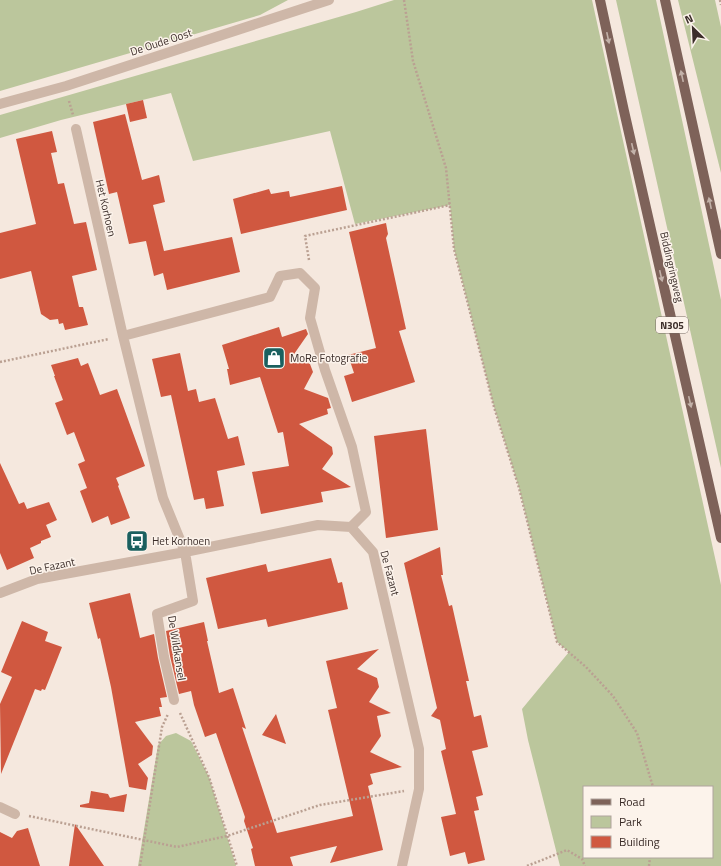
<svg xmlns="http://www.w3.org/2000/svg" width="721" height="866" font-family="'Titillium Web',sans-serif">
<rect width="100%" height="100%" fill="#f5e8de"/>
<path fill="#bbc69c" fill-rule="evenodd" d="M0,0H288L260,15L0,91Z
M394,0H592L721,585V866H560L528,740L522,709L569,652L557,642L519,488L494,407L454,249L450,205L355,224L330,131L193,161L171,93L61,120L0,138V115L356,12ZM584,787H712V857H584Z
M616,0H656L721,300V468Z
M678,0H715L721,27V173Z
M176,733L191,741L209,777L236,866H138L158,745L166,736Z"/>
<path fill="#d05840" d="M143,100L147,118L130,122L126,104Z
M125,114L142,180L159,175L165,202L153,205L164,251L232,237L240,272L167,290L163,273L154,276L146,241L129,244L117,192L109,194L93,122Z
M52,131L57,152L51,153L58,184L64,183L74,224L86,222L97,270L72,276L79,307H83L88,325L65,330L63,323L59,324L58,319L50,320L41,314L31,271L0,279V233L36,224L16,139Z
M342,186L347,210L241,234L233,199L269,189L271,194L289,191L290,197Z
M386,223L388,234L386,238L406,329L399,331L415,382L352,402L344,376L354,373L348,355L376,348L349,232Z
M279,327L282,337L306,329L308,334L292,357L310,364L313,372L304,389L328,398L331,408L327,409L328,414L299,424L332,447L333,454L322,469L351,487L321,492L323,502L261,514L252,472L289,466L283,432L278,433L260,377L230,385L227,369H229L222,345Z
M180,353L188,391L196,389L199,402L215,398L228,439L238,436L245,465L217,471L224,506L206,509L204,498L194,500L171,395L161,397L152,359Z
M78,358L81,366L88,363L100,395L117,389L145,466L116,478L119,485L118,486L130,518L111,525L108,516L92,523L80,491L87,488L78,464L85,461L74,432L67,435L55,403L63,400L54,376H55L51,365Z
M426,429L438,530L386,538L374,436Z
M0,463L19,504L24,502L27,509L49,502L57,520L46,525L51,537L41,541V543L30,548L34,558L7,570L0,553Z
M440,547L443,575H441L449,606L452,605L469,681H466L474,717L481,715L488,747L472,751L483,795L476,797L479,810L474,811L485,860L468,864L465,852L450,856L441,817L456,814L441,751L446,749L440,720L431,716L437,708L404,563Z
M331,558L338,583L342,582L348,609L268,627L266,619L218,629L206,578L266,564L268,572Z
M130,593L140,638L154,634L158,658L167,697L160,698L162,707H159L161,716L135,722L153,746L152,755L138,764L148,778L146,790L129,787L111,687L100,638L98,639L89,603Z
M22,621L48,632L45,641L62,647L45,690L42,689L41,691L35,689L1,774L0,704L12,677L1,672Z
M204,622L208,641H207L219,693L233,688L246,729L242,727L277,833L353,816L328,710L337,708L326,661L379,649L357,669L377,678L379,687L369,702L391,713L377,716L381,736L370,752L402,767L370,774L373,784L368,786L383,850L330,863L337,846L290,857L293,866H255L251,849L253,848L244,821L245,817L216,733L205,737L194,705L191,691L179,694L170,656L166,631Z
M276,714L286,744L262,735Z
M91,791L108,794L110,798L127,794L124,812L80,807V805L89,803Z
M75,824L104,866H69Z
M28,828L40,866H0V832L12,838L17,831Z"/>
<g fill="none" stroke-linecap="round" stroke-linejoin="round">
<path stroke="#baa092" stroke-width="2.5" stroke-dasharray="2 2" stroke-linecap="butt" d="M404,0L413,61L446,168L454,249L494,407L519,488L557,642L586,667L613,696L637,733L653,787
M720,0L721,5
M69,101L73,115
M309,260L305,236L450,205
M0,362L109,339
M180,713L209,777L237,866
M29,816L177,847L227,836L320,805L404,791
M140,866L162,727L168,714
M527,866L567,850L582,859L585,866
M649,866L650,857"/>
<path stroke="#ceb7a8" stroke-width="10" d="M0,104L66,86L329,0
M76,129L123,336L163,498L185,552L193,601L157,614L164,657L174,700
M123,336L270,297L280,276L300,273L315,288L310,318L325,370L352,447L366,512L351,527
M0,593L37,579L185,552L318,525L351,527L373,552L419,749V789L402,866
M0,807L15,814"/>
<path stroke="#7e6259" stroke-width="10" d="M600,0L624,111L721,538
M665,0L721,254"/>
</g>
<defs><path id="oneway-solid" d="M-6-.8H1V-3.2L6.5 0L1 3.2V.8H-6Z"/></defs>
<g fill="#c3b2a9">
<use href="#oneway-solid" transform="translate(608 38) rotate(78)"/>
<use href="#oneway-solid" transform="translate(682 76) rotate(-102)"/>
<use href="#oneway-solid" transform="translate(633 149) rotate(77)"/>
<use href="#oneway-solid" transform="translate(710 203) rotate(-102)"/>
<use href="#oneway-solid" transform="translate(661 276) rotate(77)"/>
<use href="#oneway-solid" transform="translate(690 402) rotate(77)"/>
</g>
<defs>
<g id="shop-square" transform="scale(1.15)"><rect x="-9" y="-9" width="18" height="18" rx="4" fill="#1a605f" stroke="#fcf3eb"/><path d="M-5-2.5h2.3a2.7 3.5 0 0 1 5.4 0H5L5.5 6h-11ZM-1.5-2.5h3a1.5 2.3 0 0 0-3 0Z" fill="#fff"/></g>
<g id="bus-square" transform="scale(1.15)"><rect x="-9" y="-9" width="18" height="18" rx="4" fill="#1a605f" stroke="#fcf3eb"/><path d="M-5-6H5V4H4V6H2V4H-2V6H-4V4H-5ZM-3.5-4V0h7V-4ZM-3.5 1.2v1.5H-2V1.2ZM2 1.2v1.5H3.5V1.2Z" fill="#fff"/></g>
</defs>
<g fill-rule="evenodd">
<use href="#shop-square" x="274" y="358"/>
<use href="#bus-square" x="137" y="541"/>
</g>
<g text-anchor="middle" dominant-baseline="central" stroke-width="3" stroke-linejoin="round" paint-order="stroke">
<rect fill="#fcf3eb" stroke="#756863" stroke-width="1" x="656" y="317" width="32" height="16" rx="3"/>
<g font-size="10" font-weight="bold" fill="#3b2d29">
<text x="672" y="325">N305</text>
</g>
<g font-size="11" fill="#3b2d29" stroke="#fcf3eb">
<text transform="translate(161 42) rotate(-18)">De Oude Oost</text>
<text transform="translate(106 208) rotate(77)">Het Korhoen</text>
<text transform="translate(672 267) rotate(77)">Biddingringweg</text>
<text transform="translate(52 566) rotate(-12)">De Fazant</text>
<text transform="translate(390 573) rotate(75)">De Fazant</text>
<text transform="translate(177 648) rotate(81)">De Wildkansel</text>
</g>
<g font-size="11" fill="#3b2d29" stroke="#fcf3eb" text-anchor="start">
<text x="290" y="358">MoRe Fotografie</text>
<text x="152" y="541">Het Korhoen</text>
</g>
</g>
<rect x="583" y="786" width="130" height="72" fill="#fcf3eb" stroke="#afa49d"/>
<rect x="591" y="799" width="20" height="6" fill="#7e6259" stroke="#afa49d"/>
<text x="619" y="806" font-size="12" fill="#3b2d29">Road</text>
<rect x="591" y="816" width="20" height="12" fill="#bbc69c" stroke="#afa49d"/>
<text x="619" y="826" font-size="12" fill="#3b2d29">Park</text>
<rect x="591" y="836" width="20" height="12" fill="#d05840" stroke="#afa49d"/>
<text x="619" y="846" font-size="12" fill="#3b2d29">Building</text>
<g transform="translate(693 28) rotate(336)" stroke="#fcf3eb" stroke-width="3" paint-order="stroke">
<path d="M0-3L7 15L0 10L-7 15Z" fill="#3b2d29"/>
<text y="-6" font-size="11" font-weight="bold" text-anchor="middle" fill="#3b2d29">N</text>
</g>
</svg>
